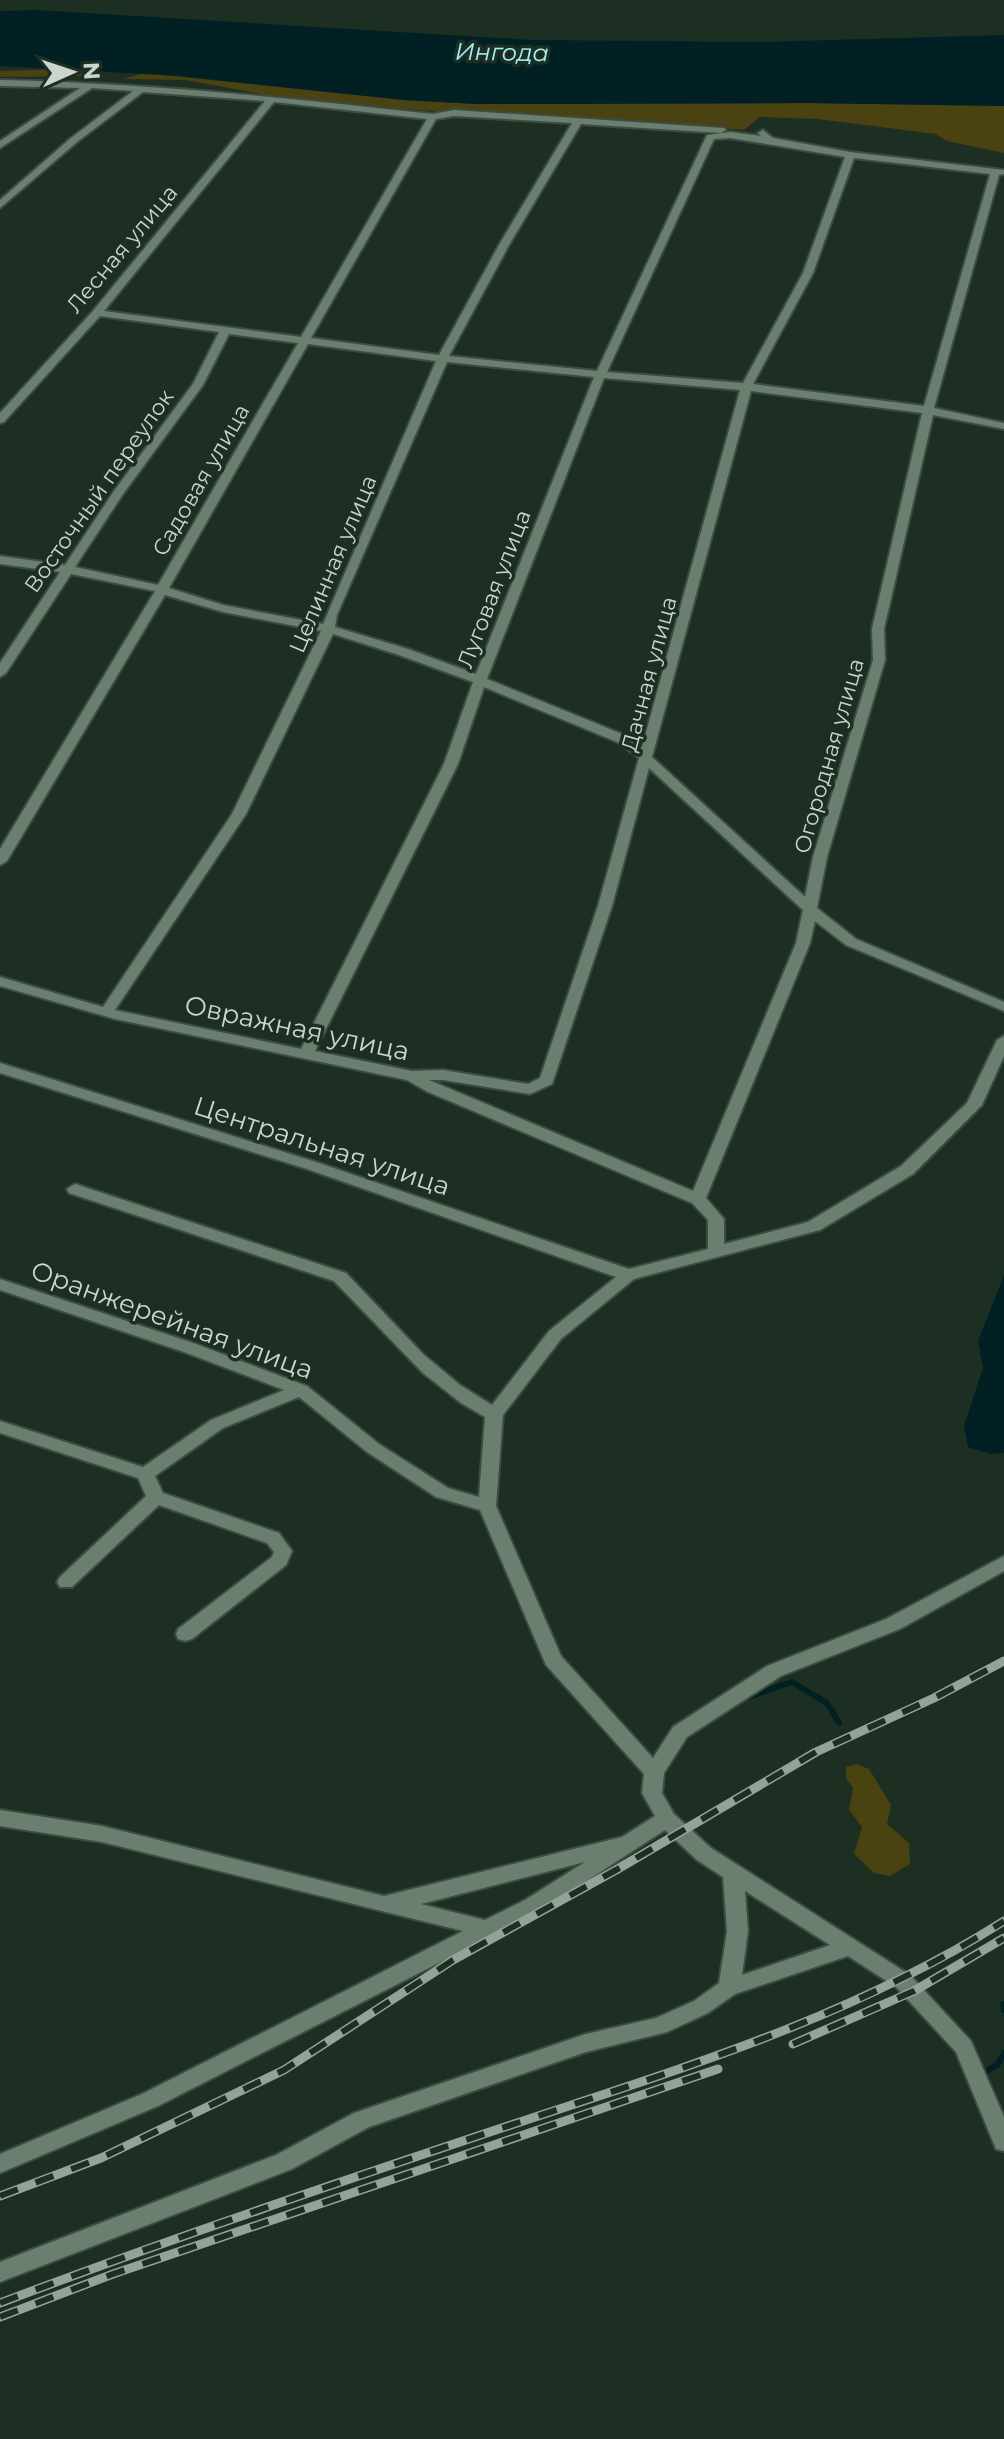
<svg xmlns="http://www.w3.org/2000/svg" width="1004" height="2439" font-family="Montserrat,sans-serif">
<rect width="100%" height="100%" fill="#1d2f22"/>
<path fill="#4a4211" d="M65,69L96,70L80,76L0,77V71Z
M144,73L404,100L477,104L807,103L1004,106V153L947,141L936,134L817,119L760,117L744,130L403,109L283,98L185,80L123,79Z
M856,1764L869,1769L891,1805L887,1824L909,1843L910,1864L890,1876L874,1873L854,1854L862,1827L849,1810L853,1788L846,1778V1767Z"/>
<path fill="#012024" d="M36,10L532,40L762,42L1004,35V106L807,103L477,104L404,100L180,76L0,66V11Z
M1004,1275V1453L990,1454L968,1447L964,1426L983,1368L978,1341Z"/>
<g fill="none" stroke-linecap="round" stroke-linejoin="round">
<path stroke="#012024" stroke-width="6" d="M748,1697L792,1682L827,1703L839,1723
M1003,2004L1004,2010
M987,2071L998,2064L1004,2053"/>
<g stroke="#3d4c42" stroke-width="4">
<path id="street" d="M0,80C145,83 289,98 433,114L454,110L724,128L726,130L721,133L581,124L509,245L449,356L597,371L707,135L730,132L761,136L758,133L763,130L773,138L850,152L1004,170V174L999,175L934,408L1004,423V429L933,415L884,629L885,660L827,857L817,908L856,939L1004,1002V1011L846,945L815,921L810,943L706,1198L724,1219V1244L808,1222L901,1166L967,1103L997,1040L1004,1036V1056L982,1105L913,1174L820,1230L634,1279L561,1339L503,1415L496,1506L561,1656L653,1758L673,1727L767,1666L886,1619L1004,1556V1571L900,1629L781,1676L687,1737L664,1773L662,1793L674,1814L711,1848L910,1975L971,2041L1004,2117V2151L996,2149L956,2052L896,1987L848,1956L735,1994L708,2013L667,2032L586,2052L369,2127L292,2169L0,2282V2262L276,2155L354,2113L586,2034L656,2018L694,2001L719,1983L727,1931L723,1877L697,1860L665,1830L539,1912L158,2106L0,2173V2154L142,2094L463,1931L102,1842L0,1826V1810L102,1826L384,1896L622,1837L655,1816L642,1793L644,1774L546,1665L480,1510L436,1497L367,1452L299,1397L223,1428L155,1476L163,1493L279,1533L292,1551L286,1565L192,1639L185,1641L178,1639L176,1634L178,1629L272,1557L274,1552L267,1543L159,1505L72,1587H60L57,1582L60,1577L146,1496L138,1478L0,1433V1421L143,1467L211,1420L284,1390L184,1352L0,1290V1279L196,1344L307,1386L379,1444L448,1488L479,1497L485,1417L461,1403L423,1373L334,1281L69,1193L67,1189L75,1184L346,1273L423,1354L460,1385L492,1405L549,1331L616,1277L307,1169L0,1073V1063L319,1163L629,1269L708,1249V1220L692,1203L428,1092L407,1080L115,1019L0,986V977L103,1007L232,814L321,631L223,612L165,595L7,861L0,865V849L155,591L71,574L6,673L0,677V663L60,572L0,564V556L65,565L114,491L193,384L219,332L100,316L4,422L0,423V413L93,311L265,101L143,92L77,142L0,208V200L71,138L133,91L92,88L0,148V141L80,88L0,86ZM274,102L427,119L301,337L104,311ZM454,116L572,123L499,245L439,355L311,338L436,119ZM730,138L845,157L803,273L743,383L607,372L714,139ZM854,158L990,174L924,406L753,384L813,273ZM229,334L298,343L158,585L75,567L123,494L203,385ZM308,344L436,361L323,624L223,605L169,588ZM447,362L594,377L476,674L408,649L335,627L337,615ZM604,378L740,390L642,747L627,736L487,679ZM751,391L922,413L872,629L873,660L813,857L805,897L652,757ZM333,634L399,655L473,682L444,764L301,1049L115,1010L246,814ZM484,687L617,742L639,758L598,906L540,1078L528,1084L443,1070L412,1071L315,1051L458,764ZM649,768L803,910L796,943L693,1191L429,1080H443L530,1094L552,1084L612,906ZM585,1862L525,1900L485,1920L421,1904ZM745,1891L830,1945L742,1975L748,1931Z"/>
</g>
<use href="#street" fill="#6a7f70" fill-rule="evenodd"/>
<g stroke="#95a299" stroke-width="9">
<path id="rail" d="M793,2044L914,1991L1004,1938
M0,2196L101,2158L284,2070L453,1960L616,1870L816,1752L934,1698L1004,1661
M0,2303C172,2238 346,2180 520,2122C689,2066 852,2017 1004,1921
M0,2317L113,2274L718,2069"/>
</g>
<use href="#rail" stroke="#1d2f22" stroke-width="6" stroke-dasharray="19" stroke-linecap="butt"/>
</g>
<g text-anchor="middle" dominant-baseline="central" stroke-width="7" stroke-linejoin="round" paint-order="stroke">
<g font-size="22" fill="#cad5cd" stroke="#1d2f22">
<text transform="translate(122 249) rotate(-50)">Лесная улица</text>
<text transform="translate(201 480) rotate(-60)">Садовая улица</text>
<text transform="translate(99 491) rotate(-55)">Восточный переулок</text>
<text transform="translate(333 564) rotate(-67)">Целинная улица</text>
<text transform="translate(494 589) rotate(-69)">Луговая улица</text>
<text transform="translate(649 674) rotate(-75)">Дачная улица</text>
<text transform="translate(829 756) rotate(-74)">Огородная улица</text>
</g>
<g font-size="24" font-style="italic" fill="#a5eff9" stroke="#1d2f22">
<text transform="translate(502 52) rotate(1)">Ингода</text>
</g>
<g font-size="26" fill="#cad5cd" stroke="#1d2f22">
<text transform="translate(297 1028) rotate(12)">Овражная улица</text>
<text transform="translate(322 1146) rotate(18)">Центральная улица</text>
<text transform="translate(172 1320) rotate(20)">Оранжерейная улица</text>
</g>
</g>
<g transform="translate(72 72) rotate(87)" stroke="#1d2f22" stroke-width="6" paint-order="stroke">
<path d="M0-6L14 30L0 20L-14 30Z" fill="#cad5cd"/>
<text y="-12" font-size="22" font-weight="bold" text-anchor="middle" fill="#cad5cd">N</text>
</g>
</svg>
